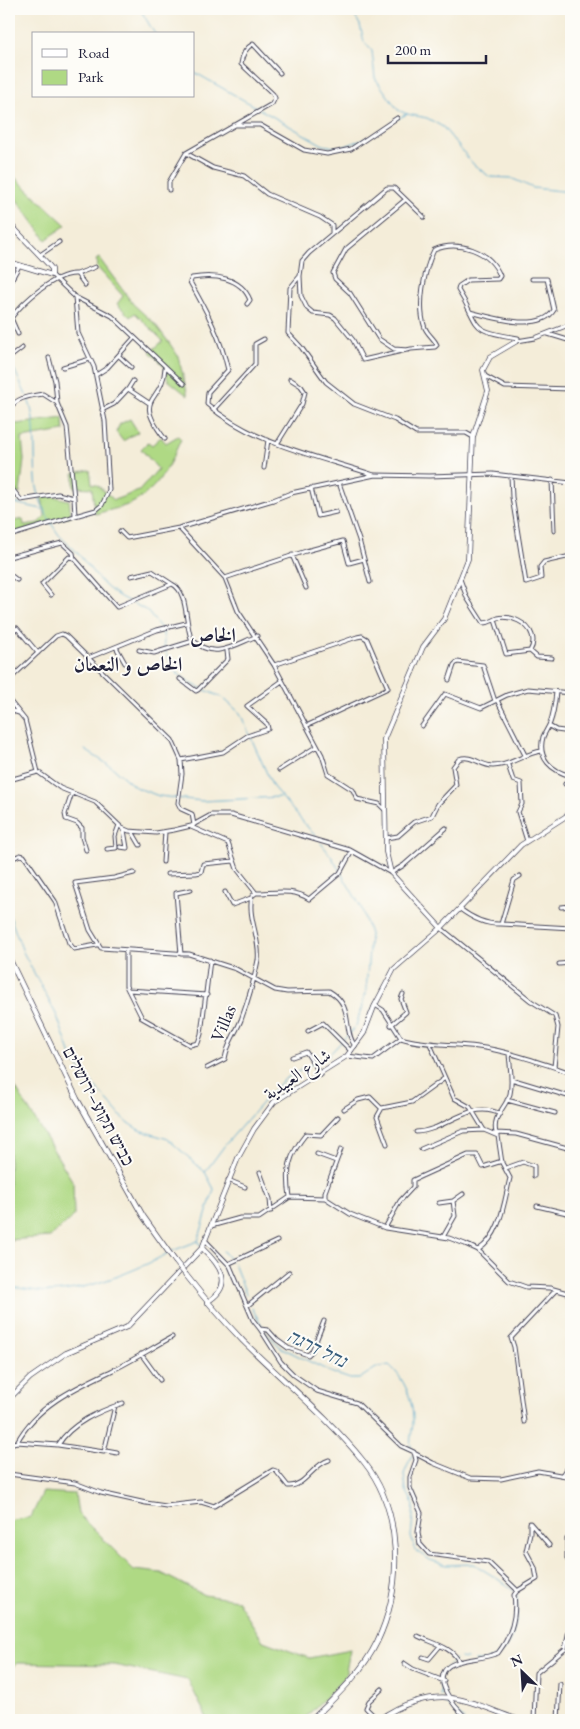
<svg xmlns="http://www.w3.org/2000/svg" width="580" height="1729" font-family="'EB Garamond',Amiri,'Frank Ruhl Libre',serif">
<rect width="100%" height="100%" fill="#fdfcf7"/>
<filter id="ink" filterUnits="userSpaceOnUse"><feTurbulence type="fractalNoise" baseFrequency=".02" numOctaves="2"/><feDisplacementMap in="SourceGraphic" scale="10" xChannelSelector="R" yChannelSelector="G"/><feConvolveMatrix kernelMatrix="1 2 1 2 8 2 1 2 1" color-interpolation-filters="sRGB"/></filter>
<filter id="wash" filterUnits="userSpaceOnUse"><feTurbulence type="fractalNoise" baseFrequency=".0096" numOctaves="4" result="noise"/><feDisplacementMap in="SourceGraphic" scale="20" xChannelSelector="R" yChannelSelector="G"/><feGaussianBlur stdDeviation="1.12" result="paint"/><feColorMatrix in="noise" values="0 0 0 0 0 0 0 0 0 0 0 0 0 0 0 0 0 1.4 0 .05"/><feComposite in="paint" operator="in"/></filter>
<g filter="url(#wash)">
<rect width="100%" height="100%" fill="#f4edd9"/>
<path fill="#afd984" stroke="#687e60" d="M9,172L66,225L46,240L9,189Z
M99,258L133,304L155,324L170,344L178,356L188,396L168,380L164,366L150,352L163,341L135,313L130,317L117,304L123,296L96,266L98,264L96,260Z
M63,418L64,431L22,438L24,460L20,493L13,495L9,491V425Z
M130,419L138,432L123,441L116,432L120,424Z
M178,436L181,439C171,462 161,484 139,499C128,507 109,510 95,514L92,488L74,487V473L90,470L92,484L97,485L114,500L139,491L158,469L141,449L148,442L152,445L161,437L166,443Z
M51,496L69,500L71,516L10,535L9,522L23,519L24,525L38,523L45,516L42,497Z
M9,1077L73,1182L74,1216L50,1237L9,1240Z
M43,1492L75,1494L78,1514L134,1570L161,1573L204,1595L237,1600L263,1641L309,1658L350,1650L345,1677L303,1720H208L188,1680L114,1665L17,1663L9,1671V1521L31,1517Z"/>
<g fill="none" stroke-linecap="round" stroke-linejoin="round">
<path stroke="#4fa4cb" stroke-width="1" d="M140,9L155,34
M351,9L360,25L364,42L372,51L375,78L398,110L407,114L427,118L443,127L473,164L490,177L511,178L533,188L571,192
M194,72L323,145L340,148L364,139
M397,119L407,114
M9,358L26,395
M28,399C37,418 34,457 36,479C37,498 48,520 59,535C66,543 75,549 81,557C95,575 106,591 128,601
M9,502L42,509
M131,602L147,611L163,631L164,648L175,672L194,685L223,698L240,713L273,787L317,838
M85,750L112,767L135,787L159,796L202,801L279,797
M9,914L23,952L57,1016L73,1061L125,1121L139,1130L168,1139L205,1172L214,1189L198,1241
M205,1172L225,1145L275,1088L285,1079L330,1054L356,1026L366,992L370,934L361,907L331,856L321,843
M172,1251L198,1241L200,1245
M223,1251L231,1261
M234,1264L246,1294
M9,1287C23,1288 37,1292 51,1292C85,1291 139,1270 168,1253
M252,1308L262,1326
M265,1331L280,1347L333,1373L350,1379H359L376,1368L389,1365C405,1379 413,1400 413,1421C413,1431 409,1438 411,1448
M412,1455L404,1474L406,1490L414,1505L411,1537L416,1551L430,1560L446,1565L474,1564L507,1585L514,1592
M460,1658L467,1659
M475,1661C510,1665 520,1623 517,1595
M445,1668L455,1659
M440,1681L441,1695
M442,1700L464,1720"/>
</g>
</g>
<g filter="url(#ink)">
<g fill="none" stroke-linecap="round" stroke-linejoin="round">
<g stroke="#424053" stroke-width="5">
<path id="street" d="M234,125H260L304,150L327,154L351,149L397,118
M186,153L213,168L244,176L267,194L320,217L332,225V233
M169,190V182L186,153L272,104L275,98L273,94L241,64C242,55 245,48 253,44L280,73
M405,200L346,249L333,273L335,279L350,293L379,339L394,349L408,350
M424,217L394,188H387L309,253L302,261L300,276L290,288L288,333L301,347L326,382L354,404L395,420L416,433H466L473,437
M40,255L59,242
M77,274L95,267
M52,275L75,297L112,316L184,384
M300,276L301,296L307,308L313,313L330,315L335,318L353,340L363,360L411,349L435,347L437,345C434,338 428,335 425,328C417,306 424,270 434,250C458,240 490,250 500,276L498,279L468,280L459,286L458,290C482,328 467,330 518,338L517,341L535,338L571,324
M9,284L19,266
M247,304L250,300C241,277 214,274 192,278L190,282C206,310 221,338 228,370L208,392L207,404C253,444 317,456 374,475
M470,312C490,317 540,333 554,310L547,279H532
M18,334L11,318C23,302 56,272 77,274L85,285
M548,334L571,341
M119,356L131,367
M9,358L22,348
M49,358L55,381L57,402
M63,367L90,359
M165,368C163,404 131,395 165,439
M96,375L107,368L134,338
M485,376L505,387L571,389
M128,389L133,381
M9,409C17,397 30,396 43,394L57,403L67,427L74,498
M102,410L114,404L128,389L149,403
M213,410L255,364V344L264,339
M277,444L302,404L305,392L301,386L290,379
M264,468L268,440
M511,476L512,497L526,583L541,578L540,567L544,562L571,556
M552,480L554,531
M339,483L359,540L370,582
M9,485L21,500L58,494L74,498L75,516L9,536
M311,488L318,516L336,512
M75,516L96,510L102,505L109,490L105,421L94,367L78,333L75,297
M179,528L225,578L238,611L274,665L322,755L328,774L353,790L357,799L379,804L385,810
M120,531L127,538L179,528L273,500L291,493L375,475L429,476L493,474L571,483
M292,555L306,588
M9,557L62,543L73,553L74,558
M9,574L17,580
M131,576L152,571L172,584
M225,578L306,551L343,541L349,563L364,559
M460,579L467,598L483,623C491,623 492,620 498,618C511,615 528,623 532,635C534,641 533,646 530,651L506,654L495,620
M51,595L42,584L69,557L74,558L117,607L172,584C188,591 185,622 191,638C213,662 234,645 257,636
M9,604H11
M9,636L17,628L38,653
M116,647L125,663
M139,650L154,653L193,641
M530,651L537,657L552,658
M88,658L157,630L186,623
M274,665L357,637L362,636L367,639L388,688L306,726
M180,679L196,691L198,690L228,659L227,651
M9,680L56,636L62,634L66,636L172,740L181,760L182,774L178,803L181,809L192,814L194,825
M449,680L454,665L457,662L483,665L495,701
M556,692C555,702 554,713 550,723C548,728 545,732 543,737C537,759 552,771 571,776
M9,700L25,720L38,772
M497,700L525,755
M9,710L19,713
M422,726L445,694L481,708L507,695L528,689L571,693
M549,726L556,730L571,732
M181,760L223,752L247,736L268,729L267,724L247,706L282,681
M508,765L513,780L521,783L522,804L518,812L527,841
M279,770L317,746
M9,780L38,772L60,788L95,802L122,828L129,831L156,833L174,830L191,826L211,815H231L350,850L391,873L404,865L446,828
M565,784L570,781V776
M72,793L65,814L66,819L77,823L82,828V837L86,850
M191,827L228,843L237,869L256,893L252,896C247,918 261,939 258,960C254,981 248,1001 241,1020C235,1035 227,1044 225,1059L207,1068
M133,833L140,845
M386,838L398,836L414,822L432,816L438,804L456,785L453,767L459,759C472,754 480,766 493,766C511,766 524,753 542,751
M120,847L127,848L124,830
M107,849L116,848L115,836L119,825
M9,860L20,855L24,856L55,901L69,943L74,949L97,945
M163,862L165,832
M134,873L114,878L75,883L90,930L101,948L189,954L236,969L275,990L287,992L329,991C355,1006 342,1029 355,1046
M167,874L196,873L201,872L203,864L234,861
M520,876L514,880L501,924L571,928
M225,892L232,905L251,898
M256,893C274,893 293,888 309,899L340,873L352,851
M561,907L571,906
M460,909C472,918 486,925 501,924
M441,928L531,1001L555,1016L558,1027L554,1067
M126,951V986L142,1018L190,1045L198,1043L201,1034L210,960
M181,954L176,893L191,890
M559,964L571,963
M128,990L207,995
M375,1005L383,1010L401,1038
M391,1025L406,1012L401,999L403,994
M308,1031L323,1023L351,1051
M430,1044L454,1098L470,1107L484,1130L498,1136L502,1163L510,1178C504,1202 501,1236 478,1250
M509,1054C510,1067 513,1081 510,1094C505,1109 492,1116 496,1133L516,1134L571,1149
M347,1056L373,1059L401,1038C426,1046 453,1043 478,1047C508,1051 542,1063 571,1073
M292,1057L306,1052L321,1075
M511,1079L571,1097
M507,1100L555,1113
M344,1109L358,1100L370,1097L381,1108
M416,1132C446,1131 469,1099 500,1114
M387,1144L377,1117L382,1108L412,1102L445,1078
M421,1149L463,1131L484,1130
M317,1154L336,1161
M506,1168L523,1162L534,1166V1176
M260,1172L270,1199L271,1211
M228,1180L245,1187
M290,1197C286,1170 288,1156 306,1134L321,1135L338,1117
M325,1198V1192L341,1149
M439,1203L453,1201L463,1194
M537,1206L571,1214
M211,1226L240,1218H259L290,1197L325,1198L350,1214L385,1228L449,1238L465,1244L478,1250L509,1281L526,1287L550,1288L571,1294
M385,1228L400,1201L413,1187V1180L468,1155H477L483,1167L502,1161
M443,1237L455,1216L453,1201
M205,1240L230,1266L253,1320L260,1329L268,1330L277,1340L288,1348L308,1355L312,1351L324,1321
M228,1264L277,1241
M247,1306L289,1272
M260,1329L281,1362L294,1375L317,1391L357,1403L401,1446L414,1452L416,1460L410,1477V1488L421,1513L418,1532L420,1544L429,1554L488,1562L516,1589L517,1591L514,1595C517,1617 512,1635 498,1653C484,1659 469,1658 455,1663C425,1674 456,1709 469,1720
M141,1354L160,1380
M524,1422L514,1347L511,1338L556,1290
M17,1442C37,1405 75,1388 111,1371C132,1361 152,1348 172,1337
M9,1444L17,1442L58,1445C71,1423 100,1411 123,1403
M58,1445L104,1452L115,1406
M106,1451L117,1453
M414,1453L433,1463L470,1478L501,1479L538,1471L571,1477
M9,1474L75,1483L101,1493L146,1503L166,1506L201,1502L214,1506L273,1470L276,1471L288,1486C305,1487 312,1465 329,1460
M562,1475L571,1461
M567,1539V1558L571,1568
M517,1591L537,1579L535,1568L526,1551L530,1533V1523L549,1545
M418,1636C432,1643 453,1647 459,1662
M423,1657L429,1659L440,1646
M404,1663L413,1669L444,1681
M378,1720L366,1708L369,1701L382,1689
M534,1720L536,1673L565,1649L571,1621
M558,1720L560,1684"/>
</g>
<g stroke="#424053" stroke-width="5.5">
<path id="secondary" d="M9,223L47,263L52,269V275L9,262
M441,928L391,873L386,852L384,739L423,647L444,619L468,559L473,437L488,391L483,370L490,357L517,341
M202,1248C219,1264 236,1285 207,1302
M9,1399L30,1378L66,1353L127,1327L202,1248L238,1158L254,1129L274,1102L347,1056L364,1033L374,1007L394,969L441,928L521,845L571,813
M379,1720C399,1704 432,1693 458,1699C479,1703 500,1714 520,1720"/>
</g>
<g stroke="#424053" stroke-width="6">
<path id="primary" d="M9,958L77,1099L143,1216L175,1261
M186,1275C204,1298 223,1320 243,1341C283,1381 328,1417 364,1462C403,1511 403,1587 377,1642C362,1673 336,1696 312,1720"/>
</g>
<use href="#street" stroke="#fff" stroke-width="3"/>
<use href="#secondary" stroke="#fff" stroke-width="4"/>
<use href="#primary" stroke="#fff" stroke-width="4.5"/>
<g stroke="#424053" stroke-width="6" stroke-linecap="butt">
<path id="primary-bridge" d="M175,1261L186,1275"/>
</g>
<use href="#primary-bridge" stroke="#fff" stroke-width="4.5"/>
</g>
</g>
<g text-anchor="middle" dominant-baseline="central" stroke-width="4" stroke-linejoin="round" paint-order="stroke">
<g font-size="18" fill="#22223b" stroke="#fdfcf7">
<text transform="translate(223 1023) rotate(-67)">Villas</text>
<text transform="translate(297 1074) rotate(-34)">شارع العبيدية</text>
<text transform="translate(99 1106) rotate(62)">כביש תקוע–ירושלים</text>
</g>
<g font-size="19" font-style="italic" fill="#365c7c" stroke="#fdfcf7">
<text transform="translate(317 1348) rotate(26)">נחל דרגה</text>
</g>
<g font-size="20" font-weight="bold" fill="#22223b" stroke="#fdfcf7">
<text x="213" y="635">الخاص</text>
<text x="128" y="664">الخاص و النعمان</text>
</g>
</g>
<rect width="580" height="1729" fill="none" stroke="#fdfcf7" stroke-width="30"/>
<rect x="32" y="32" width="162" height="65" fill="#fdfcf7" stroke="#a5a5ac"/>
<rect x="42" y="49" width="25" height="8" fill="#ffffff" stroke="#a5a5ac"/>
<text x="78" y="58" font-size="15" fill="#22223b">Road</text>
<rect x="42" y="70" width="25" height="15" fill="#afd984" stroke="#a5a5ac"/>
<text x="78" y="82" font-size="15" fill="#22223b">Park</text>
<g transform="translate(522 1672) rotate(335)" stroke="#fdfcf7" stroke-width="4" paint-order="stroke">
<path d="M0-4L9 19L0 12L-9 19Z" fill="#22223b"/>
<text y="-8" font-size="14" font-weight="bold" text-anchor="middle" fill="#22223b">N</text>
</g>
<path d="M388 55v8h98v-8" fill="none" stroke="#22223b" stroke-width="2.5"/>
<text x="395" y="55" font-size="15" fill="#22223b" stroke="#fdfcf7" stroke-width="4" paint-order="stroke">200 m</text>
</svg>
